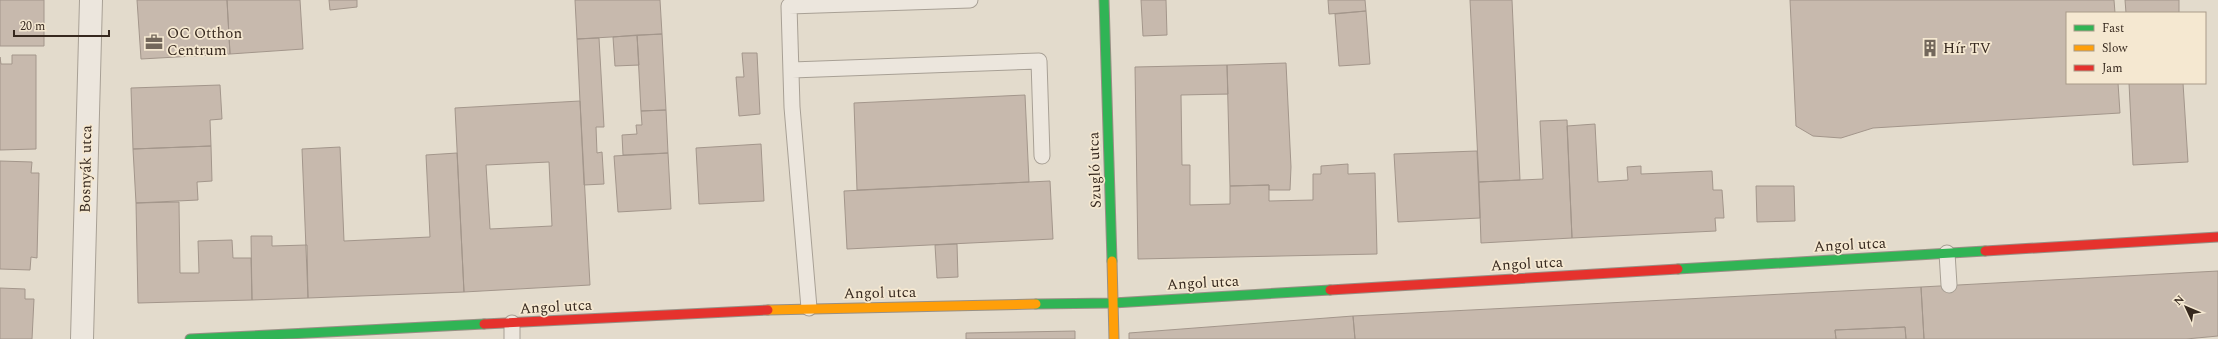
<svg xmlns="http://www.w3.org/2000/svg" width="2218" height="339" font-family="Spectral,serif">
<rect width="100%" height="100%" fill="#e3dbcc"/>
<path fill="#c7b9ad" stroke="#a3968b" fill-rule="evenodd" d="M0,0H44V46H0Z
M137,0H227L230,54L141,59Z
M227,0H300L303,49L230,54Z
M329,0H357V7L330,10Z
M575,0H660L662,34L577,39Z
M1141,0H1166L1167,35L1143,36Z
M1328,0H1365L1366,11L1329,14Z
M1470,0H1512L1520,180L1479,182Z
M1790,0H2114L2115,13H2067V83H2118L2120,113L1873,128L1841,138L1813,136L1796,126Z
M2125,0H2179V13H2126Z
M1366,11L1370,64L1339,66L1335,14Z
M662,34L666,110L641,111L637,35Z
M637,35L639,65L615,66L613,37Z
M599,38L604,127H596L597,153L602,152L604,184L584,185L577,39Z
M742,53H757L760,114L739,116L736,77H744Z
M12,55H36V149L0,150V57L1,64H12Z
M1286,63L1291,167L1290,190H1269V185L1230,186L1227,65Z
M1227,65L1228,94L1181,95L1182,165H1190V205L1230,204V186L1269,185V201L1313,200V174H1321V166L1348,164V174L1375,173L1377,254L1138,259L1135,67Z
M2129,83H2183L2188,162L2133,165Z
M220,85L222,119L210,120L211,146L133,149L131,88Z
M1025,95L1029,182L857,190L854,103Z
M580,101L590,285L464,292L455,108ZM549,162L552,226L490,229L486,165Z
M666,110L668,153L623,155L622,135L637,134L636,125H642L641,111Z
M1567,120L1572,238L1481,243L1479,182L1543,179L1540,121Z
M1595,124L1598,182L1628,180L1627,167L1641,166V174L1712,171L1713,190H1722L1724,218H1715L1716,231L1572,238L1567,126Z
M761,144L764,201L699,204L696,148Z
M211,146L212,181L197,182L198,200L136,203L133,149Z
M340,147L344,241L430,237L426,155L457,153L464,292L308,298L302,149Z
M1477,151L1480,218L1398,222L1394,154Z
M668,153L671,209L618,212L614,156Z
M0,161L32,162L31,173H39L37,258L31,257L30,270L0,269Z
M1050,181L1053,239L847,249L844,191Z
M1756,186H1794L1795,221L1757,222Z
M179,202L180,273H199L198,241L232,240L233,258H251L252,300L138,303L136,203Z
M251,236H272V246L307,245L308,298L252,300Z
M957,244L958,277L937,278L935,245Z
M2218,271V336L2186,339H1924L1921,287Z
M1921,287L1924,339H1906L1905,327L1835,330L1836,339H1355L1353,316Z
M0,288L25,289V299H34L32,339H0Z
M1353,316L1355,339H1129V333Z
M1905,327L1906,339H1836L1835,330Z
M1075,331V339H966V333Z"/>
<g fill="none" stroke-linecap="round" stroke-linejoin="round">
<g stroke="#a8a095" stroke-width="17">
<path id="lane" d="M792,70L1039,61L1042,156
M1947,253L1949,285
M809,308L792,107L789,6L970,0
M512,323V339"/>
</g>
<g stroke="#a8a095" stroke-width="24">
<path id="street" d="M82,339L91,0"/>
</g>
<g stroke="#989085" stroke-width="11">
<path id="fast" d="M1104,0L1112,261
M1678,269L1985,251
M1036,304L1113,303L1330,290
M190,339L484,324"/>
</g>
<g stroke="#989085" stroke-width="11">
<path id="slow" d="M1112,261L1114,339
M768,310L1036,304"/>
</g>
<g stroke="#989085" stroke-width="11">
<path id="jam" d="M1985,251L2218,237
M1330,290L1678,269
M484,324L768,310"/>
</g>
<use href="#lane" stroke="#ece6dd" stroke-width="15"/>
<use href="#street" stroke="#ece6dd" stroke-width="22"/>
<use href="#fast" stroke="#30b455" stroke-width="9"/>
<use href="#slow" stroke="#ff9f0a" stroke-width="9"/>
<use href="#jam" stroke="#e5322d" stroke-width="9"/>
</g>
<defs>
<g id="office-bare" transform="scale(1.38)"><path d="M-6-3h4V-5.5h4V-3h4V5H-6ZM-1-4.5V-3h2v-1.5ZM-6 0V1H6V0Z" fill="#73675b" stroke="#f5e8d1" stroke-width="2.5" paint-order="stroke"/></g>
<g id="building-bare" transform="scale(1.38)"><path d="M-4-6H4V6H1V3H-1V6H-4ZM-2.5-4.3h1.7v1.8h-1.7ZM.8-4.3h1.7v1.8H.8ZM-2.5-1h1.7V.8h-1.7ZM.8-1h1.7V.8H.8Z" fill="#73675b" stroke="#f5e8d1" stroke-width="2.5" paint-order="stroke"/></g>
</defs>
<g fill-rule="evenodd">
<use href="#office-bare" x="154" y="42"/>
<use href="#building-bare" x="1930" y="48"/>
</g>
<g text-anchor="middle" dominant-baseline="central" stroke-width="3.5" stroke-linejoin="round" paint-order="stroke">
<g font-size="15" fill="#36281e" stroke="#f5e8d1" text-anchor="start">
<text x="167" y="33">OC Otthon<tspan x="167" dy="17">Centrum</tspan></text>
<text x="1943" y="48">Hír TV</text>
</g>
<g font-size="15" fill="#36281e" stroke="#f5e8d1">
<text transform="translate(86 169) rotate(-89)">Bosnyák utca</text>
<text transform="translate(1095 170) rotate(-92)">Szugló utca</text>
<text transform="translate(1850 245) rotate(-3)">Angol utca</text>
<text transform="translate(1527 264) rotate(-3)">Angol utca</text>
<text transform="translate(1203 283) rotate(-3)">Angol utca</text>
<text transform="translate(880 293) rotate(-1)">Angol utca</text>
<text transform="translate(556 307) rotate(-3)">Angol utca</text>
</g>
</g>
<rect x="2066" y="12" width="140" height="72" fill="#f5e8d1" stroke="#a99b89"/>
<rect x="2074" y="25" width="20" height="6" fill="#30b455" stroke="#a99b89"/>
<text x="2102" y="32" font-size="12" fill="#36281e">Fast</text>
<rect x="2074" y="45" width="20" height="6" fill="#ff9f0a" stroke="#a99b89"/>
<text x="2102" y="52" font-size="12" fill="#36281e">Slow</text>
<rect x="2074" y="65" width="20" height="6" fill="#e5322d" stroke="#a99b89"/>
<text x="2102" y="72" font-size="12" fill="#36281e">Jam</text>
<g transform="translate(2186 307) rotate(314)" stroke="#f5e8d1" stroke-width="3" paint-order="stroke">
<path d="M0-3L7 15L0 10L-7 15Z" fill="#36281e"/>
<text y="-6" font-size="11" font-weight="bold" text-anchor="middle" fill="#36281e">N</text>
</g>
<path d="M14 30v6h95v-6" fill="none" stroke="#36281e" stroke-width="2"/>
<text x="20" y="30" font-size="12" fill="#36281e" stroke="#f5e8d1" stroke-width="3" paint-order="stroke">20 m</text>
</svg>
